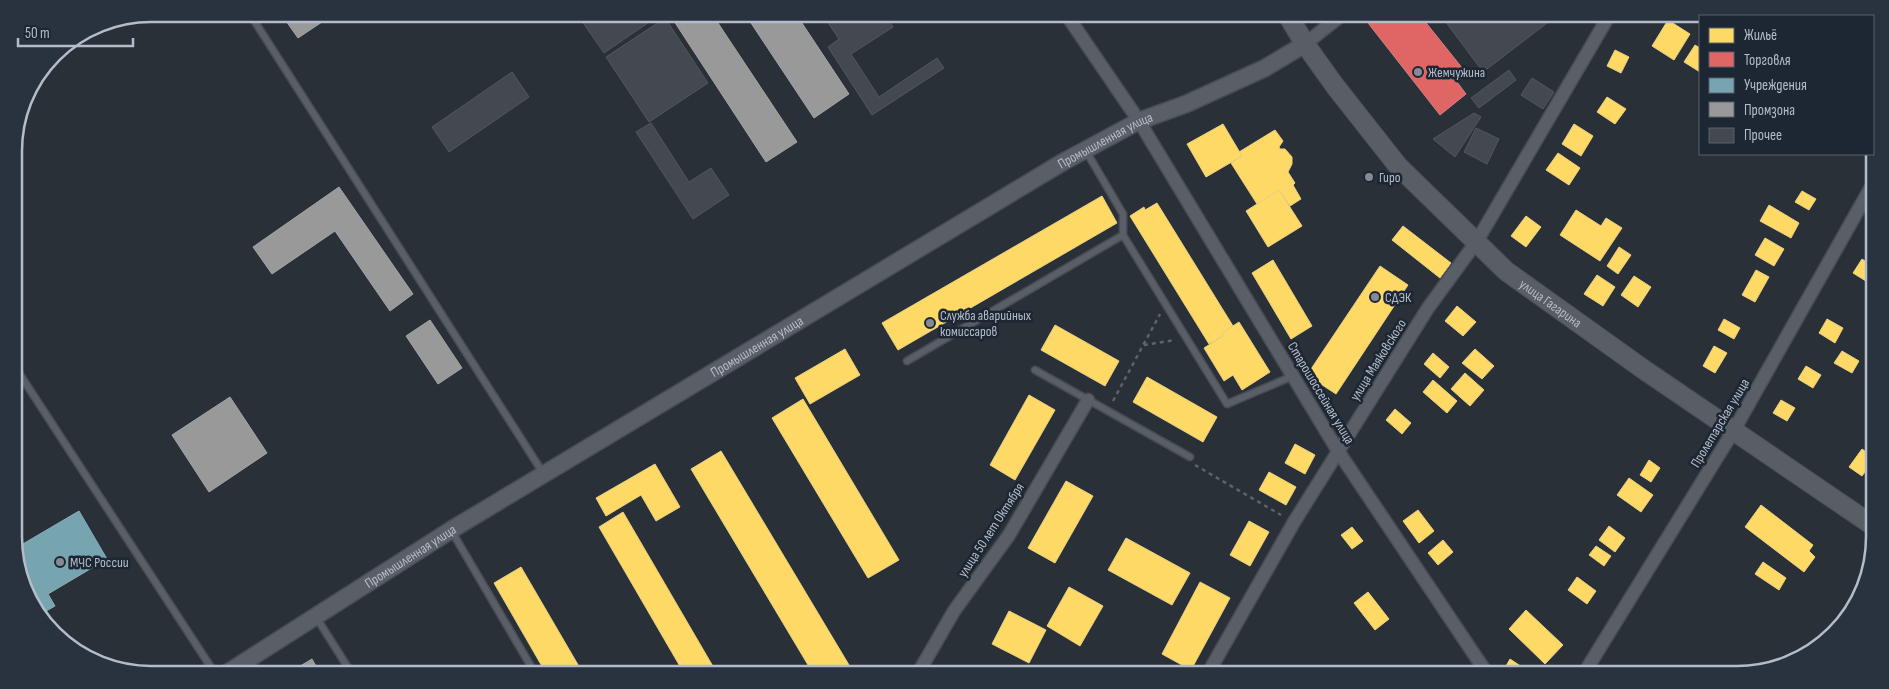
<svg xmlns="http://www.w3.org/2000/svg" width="1889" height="689" font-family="'Sofia Sans Condensed',sans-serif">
<rect width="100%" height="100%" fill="#2a3038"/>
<path fill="#ffd966" stroke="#e8d084" d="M1668,20L1690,34L1674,60L1652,46Z
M1695,45L1700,48V72L1684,62Z
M1615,50L1629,57L1621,73L1607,66Z
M1607,97L1626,109L1615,124L1597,112Z
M1223,124L1242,156L1206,177L1187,144Z
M1574,124L1593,136L1581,156L1562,144Z
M1275,130L1283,141L1279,147L1280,149H1285L1292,157V164L1288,172L1295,183L1293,185L1301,199L1290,206L1279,190L1257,204L1231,163L1242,156L1239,152Z
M1558,153L1580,168L1569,185L1546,170Z
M1279,190L1302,226L1268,247L1246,211Z
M1802,191L1816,199L1809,210L1795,202Z
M1102,196L1117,223L898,350L882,323Z
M1157,203L1233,326L1222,333L1223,336L1209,344L1130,216L1144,207L1145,210Z
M1769,205L1799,223L1791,238L1760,221Z
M1576,210L1601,226L1606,218L1622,228L1600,261L1560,235Z
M1526,216L1541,227L1526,247L1511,236Z
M1403,226L1451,263L1440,278L1392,240Z
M1765,238L1784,249L1774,266L1755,255Z
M1619,247L1631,255L1618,274L1607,266Z
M1862,259L1874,267V286L1853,273Z
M1273,260L1312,326L1291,339L1252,273Z
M1380,266L1408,285L1336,394L1307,375Z
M1756,270L1769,277L1755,302L1742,295Z
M1597,275L1615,287L1603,306L1584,294Z
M1634,276L1651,287L1638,307L1621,295Z
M1457,306L1476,322L1463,336L1445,321Z
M1724,319L1740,328L1734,339L1718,330Z
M1827,319L1843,328L1835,343L1819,333Z
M1239,322L1270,372L1242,390L1233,375L1224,381L1204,348L1223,336L1222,333Z
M1055,325L1119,361L1105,386L1041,350Z
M1714,346L1727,353L1715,373L1703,366Z
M845,349L860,375L810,404L795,378Z
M1475,349L1494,366L1482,379L1462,363Z
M1842,351L1859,361L1852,373L1834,363Z
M1433,353L1449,367L1440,378L1424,364Z
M1806,366L1821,375L1813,388L1798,379Z
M1465,373L1484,390L1470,406L1451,389Z
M1147,377L1217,417L1203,442L1133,402Z
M1433,380L1457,401L1447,413L1423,392Z
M1029,395L1055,410L1015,480L990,465Z
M803,399L899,560L868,578L772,418Z
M1781,400L1795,408L1787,421L1773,413Z
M1395,409L1411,423L1402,434L1386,420Z
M1295,444L1315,455L1305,474L1285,463Z
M1862,449L1875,458L1862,476L1849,467Z
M721,451L855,675H814L691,469Z
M1649,460L1660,468L1651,482L1640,475Z
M655,464L680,507L656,521L641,495L606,516L596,498Z
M1269,472L1296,487L1286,505L1259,490Z
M1629,478L1653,495L1641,512L1617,495Z
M1066,481L1093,496L1055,563L1028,548Z
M1761,505L1813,545L1809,551L1815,557L1804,572L1745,527Z
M1418,510L1434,531L1419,543L1403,521Z
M623,512L718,675H685L599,527Z
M1249,521L1269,532L1250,566L1230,555Z
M1609,526L1625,538L1615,552L1599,540Z
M1352,527L1363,541L1352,549L1341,535Z
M1126,538L1190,573L1172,605L1108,570Z
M1443,540L1453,552L1438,565L1428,553Z
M1596,546L1611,556L1604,566L1589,555Z
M1763,562L1786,578L1779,590L1755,574Z
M521,567L584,675H547L494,583Z
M1577,577L1596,591L1587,604L1568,590Z
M1200,582L1230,598L1191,670L1162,654Z
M1069,587L1103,606L1080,646L1047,626Z
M1368,592L1389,619L1375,630L1354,603Z
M1526,610L1563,645L1545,664L1509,629Z
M1009,611L1046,630L1029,663L992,644Z
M1510,659L1534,675H1501Z
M1244,667L1255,675H1239Z"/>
<path fill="#e06666" stroke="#d38084" d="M1361,14H1419L1467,74L1457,82L1466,94L1440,115Z"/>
<path fill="#76a5af" stroke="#89acb7" d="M79,511L107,559L48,594L55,606L41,614L16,564V548Z"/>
<path fill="#999" stroke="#a1a4a7" d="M281,14H325L328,18L298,38Z
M671,14H712L797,142L766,162L670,15Z
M745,14H796L849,94L814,118Z
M339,187L413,294L390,311L335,231L272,274L253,247Z
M430,320L462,368L438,384L406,336Z
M230,397L267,453L209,492L172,435Z
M312,659L321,675H284H285Z"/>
<path fill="#444950" stroke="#52575f" d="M577,14H661L604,53Z
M822,14H861L866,21L877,14H884L893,27L851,54L879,97L937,58L944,68L872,115L828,47L839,39Z
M1455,14H1559L1483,72L1445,21Z
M665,18L708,83L649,122L606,57Z
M1509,70L1516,80L1479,108L1471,98Z
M512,72L529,97L449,152L432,127Z
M1532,78L1554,92L1543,109L1521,95Z
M1474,113L1481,117L1455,157L1433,139Z
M651,123L689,182L711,168L729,195L693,219L636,132Z
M1476,128L1499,139L1487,164L1464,152Z"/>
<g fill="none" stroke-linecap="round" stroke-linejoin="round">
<g stroke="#484c53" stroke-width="9">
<path id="service" d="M250,14L543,473
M1123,235L1227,404L1293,376
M907,361L1123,235V214L1086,151
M15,367L216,675
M1035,370L1190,457
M451,530L536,675
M316,617L347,666L356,675"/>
</g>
<g stroke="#484c53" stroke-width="15">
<path id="minor" d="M1066,14L1139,121L1338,451L1488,675
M1711,14L1715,16
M1305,44L1343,14
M917,675L954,611L1009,535L1088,400
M1207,675L1294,522L1428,308L1477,241L1610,14
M1583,675L1734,430L1874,182"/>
</g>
<g stroke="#484c53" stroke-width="19">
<g id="tertiary">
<path id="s1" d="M224,675L451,530L1063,162L1139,121L1186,104L1265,68L1305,44"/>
</g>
</g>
<g stroke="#484c53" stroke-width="21">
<g id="secondary">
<path id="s2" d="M1287,14L1305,44L1335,86L1398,166L1506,271L1643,369L1875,527"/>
</g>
</g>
<path stroke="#5d636a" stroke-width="2.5" stroke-dasharray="4 4" stroke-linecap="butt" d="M1144,345L1175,340
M1113,401L1160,314
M1195,465L1281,515"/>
<use href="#service" stroke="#5a5e66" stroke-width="6"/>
<use href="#minor" stroke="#5a5e66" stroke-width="12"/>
<use href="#tertiary" stroke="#5a5e66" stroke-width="16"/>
<use href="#secondary" stroke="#595d64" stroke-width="19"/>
</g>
<g fill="#848b96" stroke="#1d2633" stroke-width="2">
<circle cx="1418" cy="72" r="5"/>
<circle cx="1369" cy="177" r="5"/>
<circle cx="1375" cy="297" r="5"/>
<circle cx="930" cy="323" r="5"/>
<circle cx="60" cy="562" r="5"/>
</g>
<g text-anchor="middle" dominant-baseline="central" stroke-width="5" stroke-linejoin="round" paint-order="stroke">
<g font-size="14" fill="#b4bcc9" stroke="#1d2633" text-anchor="start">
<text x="1428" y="72">Жемчужина</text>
<text x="1379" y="177">Гиро</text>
<text x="1385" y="297">СДЭК</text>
<text x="940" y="315">Служба аварийных<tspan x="940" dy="16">комиссаров</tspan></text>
<text x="70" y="562">МЧС России</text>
</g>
<g font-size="14" fill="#b4bcc9" stroke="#1d2633">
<text stroke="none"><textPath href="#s1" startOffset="1031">Промышленная улица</textPath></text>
<text stroke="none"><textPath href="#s2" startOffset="394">улица Гагарина</textPath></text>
<text stroke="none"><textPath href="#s1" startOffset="626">Промышленная улица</textPath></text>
<text transform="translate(1378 360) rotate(-58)">улица Маяковского</text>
<text transform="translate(1321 393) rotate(59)">Старошоссейная улица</text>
<text transform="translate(1720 423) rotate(-59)">Пролетарская улица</text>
<text transform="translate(991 530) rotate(-57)">улица 50 лет Октября</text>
<text stroke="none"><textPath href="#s1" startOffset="221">Промышленная улица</textPath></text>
</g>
</g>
<path d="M0 0H1889V689H0ZM151 22H1737A129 129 0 0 1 1866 151V537A129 129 0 0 1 1737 666H151A129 129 0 0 1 22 537V151A129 129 0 0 1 151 22Z" fill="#29323f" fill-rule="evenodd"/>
<path fill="none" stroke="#b4bcc9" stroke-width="2.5" d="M151 22H1737A129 129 0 0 1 1866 151V537A129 129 0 0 1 1737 666H151A129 129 0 0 1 22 537V151A129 129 0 0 1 151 22Z"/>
<rect x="1699" y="15" width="175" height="140" fill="#1d2633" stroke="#59626f"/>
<rect x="1709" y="28" width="25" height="15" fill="#ffd966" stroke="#59626f"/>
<text x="1744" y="40" font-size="15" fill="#b4bcc9">Жильё</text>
<rect x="1709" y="52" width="25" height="15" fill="#e06666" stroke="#59626f"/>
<text x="1744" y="65" font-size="15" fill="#b4bcc9">Торговля</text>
<rect x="1709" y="78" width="25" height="15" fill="#76a5af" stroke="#59626f"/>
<text x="1744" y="90" font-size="15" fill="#b4bcc9">Учреждения</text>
<rect x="1709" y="102" width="25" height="15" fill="#999999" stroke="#59626f"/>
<text x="1744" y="115" font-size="15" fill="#b4bcc9">Промзона</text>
<rect x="1709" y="128" width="25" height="15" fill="#444950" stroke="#59626f"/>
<text x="1744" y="140" font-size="15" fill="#b4bcc9">Прочее</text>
<path d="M18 38v8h115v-8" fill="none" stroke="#b4bcc9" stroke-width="2.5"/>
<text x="25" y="38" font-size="15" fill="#b4bcc9" stroke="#1d2633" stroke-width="4" paint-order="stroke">50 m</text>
</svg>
